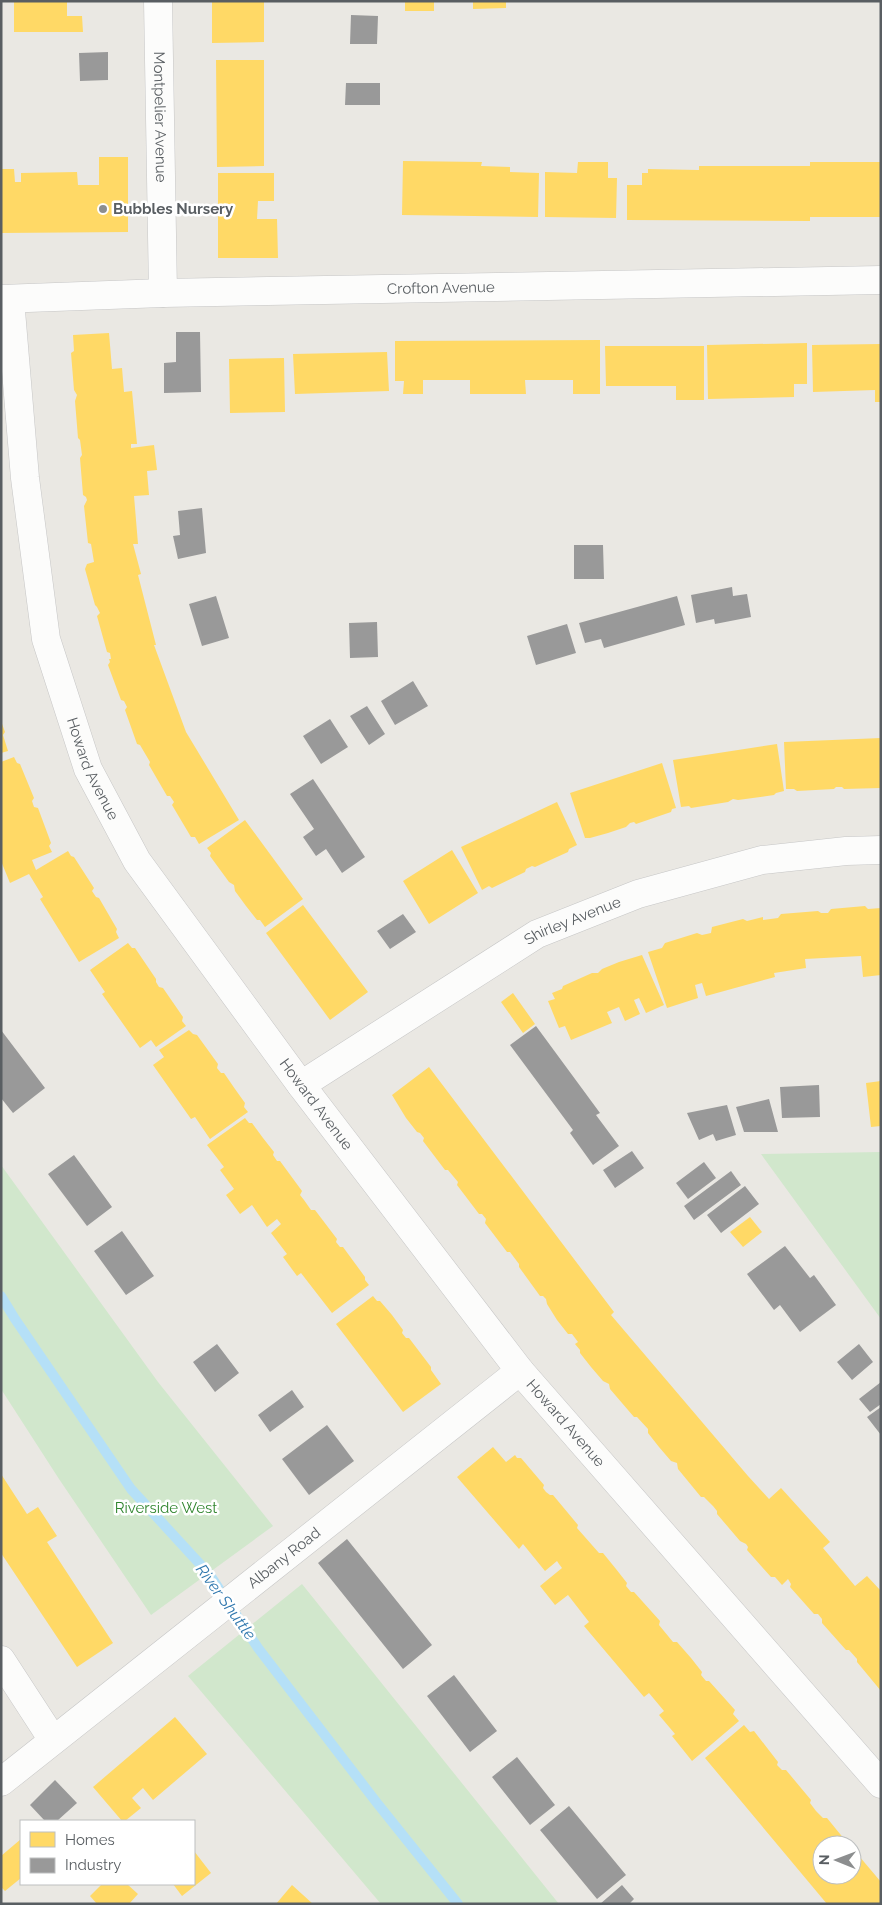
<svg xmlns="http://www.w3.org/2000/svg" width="882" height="1905" font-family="Raleway,sans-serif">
<rect width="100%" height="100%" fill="#eae8e3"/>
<path fill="#d1e7cc" d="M881,1152V1319L761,1154Z
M1,1165L158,1382L273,1526L151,1615L59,1479L1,1389Z
M302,1584L559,1904H381L188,1676Z"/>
<path fill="#ffd966" d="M14,1H67V16H82L83,32H14Z
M212,1H264V42L212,43Z
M405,1H434V11H405Z
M473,1H506V8L473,9Z
M216,60H264V166L217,167Z
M99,157H128V232L1,233V169H14L15,182H21V173L77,172L78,185H99Z
M403,161L482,162L481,166L510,167V172L539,173L538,217L402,215Z
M578,162H608V178H617L616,218L545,217V172L577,173Z
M810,162H881V217H810V221L627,220V185H642V173H648V169L699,170V166H810Z
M218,173H274V201H258L257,219H277L278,258H218Z
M109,333L112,369L122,368L124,392L132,391L137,444H131V448L154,445L157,470L147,471L149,495L134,496L138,544H133L141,574L138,575L156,645H154L186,732L239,820L199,844L195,837H191L172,805L174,802L170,796H167L149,765L150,762L140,745L137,744L125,710L127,707L124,701L121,700L108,665L110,662L109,659H111L110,653L107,652L97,616L100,613L97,607L95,605L85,569L87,564L94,562L91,544L88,543L84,506L87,500L86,497L83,495L80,458L82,455L80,440L78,438L75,401L77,395L74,390L71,353L74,351L73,335Z
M600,340V394H573V380H525L526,394H470V380H423V394H403L404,381H395V341Z
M807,343V384H794V397L708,399L707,345Z
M881,344V402H875V390L813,392L812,345Z
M605,346H704V400H676V386H606Z
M387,352L389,391L295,394L293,354Z
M284,358L285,412L230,413L229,359Z
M1,721L5,732L3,735L8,751L1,753Z
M881,738V788L844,789L842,787H836L834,789L797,791L794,789H786L784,742Z
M777,744L784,791L776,793L774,795L738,800L733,799L728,802L691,808L689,806L681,807L673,760Z
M14,757L17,763L20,764L34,798L32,801L34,807L38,808L51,843L49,846L52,852L32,860L36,870L68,851L71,856L74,857L94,888L92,891L96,897L99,898L117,929L116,932L119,938L79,962L40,899L43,897L29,874L10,883L1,861V762Z
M662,763L676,808L672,809L671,812L636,824L634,822L630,823L626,827L608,833L590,838H585L570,793Z
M557,802L577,845L569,849L568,852L535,867L532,866L526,869L525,872L492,888L489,886L482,890L461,847Z
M245,820L303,899L265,927L260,920H257L246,906L235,891L234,885L229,882L210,856L211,853L207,848Z
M452,850L478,893L429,924L403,881Z
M303,905L368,992L330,1020L266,933Z
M865,906L868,909L881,908V975L863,977L861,956L805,959L806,968L774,973L775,977L706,996L702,983L695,985L698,998L667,1008L648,952L662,948L665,943L697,933L702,935L711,933L712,927L743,919L747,921L763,917V920L778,918L781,914L818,911L821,913H828L831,909Z
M128,943L132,948H135L156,979V982L159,987L163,988L183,1017L182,1021L186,1026L156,1047L151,1040L140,1048L102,994L105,992L90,970Z
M642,955L664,1005L646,1013L639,998L634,1000L640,1014L625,1021L619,1007L607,1012L612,1023L571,1040L565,1026L559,1028L548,1001L555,999L552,993L562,989L563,986L592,973H598L602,969L619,962Z
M513,993L535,1024L523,1033L501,1002Z
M189,1030L193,1034L197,1035L218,1064L217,1068L221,1073H224L235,1089L245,1103L244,1107L248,1112L210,1139L195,1117L191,1119L153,1065L164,1057L159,1050Z
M429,1067L614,1312L611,1315L748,1476L769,1499L781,1488L830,1542L823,1548L855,1586L867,1576L881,1591V1691L857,1662V1659L849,1650H846L822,1623V1619L818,1614H814L790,1587L791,1584L788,1579L782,1585L775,1577H771L747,1550L748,1547L746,1544L740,1541L717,1514V1511L713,1506L704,1497H701L678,1469L677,1463L671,1461L659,1447L648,1433V1429L637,1417H634L610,1389L609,1384L603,1381L591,1367L580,1353V1350L575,1344L578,1342L572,1334H568L557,1320L547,1304L546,1299L543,1296H540L519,1267V1264L510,1252H507L485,1223L486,1219L482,1214H479L457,1185L458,1182L448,1170H445L423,1141L424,1138L420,1133L417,1132L406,1118L392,1095Z
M881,1081V1126L871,1127L866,1083Z
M245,1118L249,1123H252L263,1138L274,1152L273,1155L277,1161H280L302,1191L300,1195L304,1200L311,1210H315L337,1239L336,1242L340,1247H343L365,1277V1280L369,1285L332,1313L301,1273L297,1276L283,1257L287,1254L271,1233L281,1224L277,1219L267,1227L252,1205L240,1214L226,1195L234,1189L220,1170L224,1167L207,1145Z
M750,1217L762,1232L743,1247L730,1232Z
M373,1296L377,1301H380L392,1315L403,1330L402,1333L406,1338H409L431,1367V1370L441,1384L403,1412L336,1324Z
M493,1447L506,1462L515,1455L517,1458H521L544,1485L543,1488L546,1492L550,1495H553L578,1525L577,1528L599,1553H603L616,1569L627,1583L626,1586L631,1592H634L660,1621L659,1625L673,1642H677L691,1658L702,1672L701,1675L706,1681H709L735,1710L733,1714L739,1721L692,1761L672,1736L675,1734L659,1715L664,1711L649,1693L644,1697L584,1626L589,1622L568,1595L555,1605L540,1586L562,1568L559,1564L557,1561L545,1571L523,1544L519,1549L457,1477Z
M1,1474L27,1514L38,1507L57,1536L47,1542L113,1643L77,1667L1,1553Z
M175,1717L207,1754L153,1800L143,1788L132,1798L141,1808L125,1821H122L93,1787Z
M744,1725L750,1732L754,1731L778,1762L777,1765L782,1770H786L811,1800L810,1803L816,1811L823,1818H827L849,1845H822V1875H852V1853L855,1856H859L881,1882V1902L879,1904H827L705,1758Z
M21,1839V1878L5,1891L1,1887V1856Z
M194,1851L211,1873L182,1896L173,1884H194Z
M102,1884H127L138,1894L129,1904H97L90,1896Z
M292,1885L313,1904H276Z"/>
<path fill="#999" d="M351,15L378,16L377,44H350Z
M108,52V80L80,81L79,53Z
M346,83H380V105H345Z
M176,332H200L201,392L164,393V363L176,362Z
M202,508L206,553L178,559L173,536L180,535L178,511Z
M574,545H603L604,579H574Z
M732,587L733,596L747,594L751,617L715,624L714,619L696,623L691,595Z
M216,596L229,638L202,646L189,604Z
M677,596L685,625L604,648L601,639L585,643L579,623Z
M377,622L378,657L350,658L349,623Z
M567,624L576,653L536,665L527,636Z
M413,681L428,706L395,725L381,701Z
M367,706L385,734L369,745L350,716Z
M330,719L348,747L321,764L303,736Z
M313,779L365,857L342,873L326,849L316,856L303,837L314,829L290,794Z
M403,914L416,932L390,949L377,931Z
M536,1026L600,1113L596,1115L619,1146L593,1165L570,1133L573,1130L510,1045Z
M1,1030L45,1088L13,1113L1,1098Z
M819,1085L820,1117L782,1118L780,1087Z
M769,1099L778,1132H744L736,1107Z
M727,1105L736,1135L716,1141L713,1134L699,1140L687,1113Z
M632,1151L644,1168L615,1188L603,1170Z
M74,1155L112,1207L87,1226L48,1174Z
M704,1162L716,1178L688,1199L676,1183Z
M731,1171L741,1185L694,1220L684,1206Z
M745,1186L759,1204L721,1233L707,1215Z
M122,1231L154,1276L126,1295L94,1251Z
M785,1246L810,1278L814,1275L836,1305L800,1332L780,1305L774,1310L747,1274Z
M217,1344L239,1373L215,1392L193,1362Z
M859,1344L873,1362L852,1380L837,1362Z
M881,1382V1404L870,1412L859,1399Z
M292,1390L304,1407L270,1432L258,1415Z
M881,1407V1435L867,1417Z
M327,1425L354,1461L309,1495L282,1459Z
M347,1539L432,1645L403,1669L318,1563Z
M454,1675L497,1731L470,1752L427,1696Z
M517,1757L555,1805L530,1825L492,1777Z
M55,1780L77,1803L57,1821H45L30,1805Z
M569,1806L626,1875L597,1899L540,1830Z
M622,1885L634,1899L629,1904H600Z"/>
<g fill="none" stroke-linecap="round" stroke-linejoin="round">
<path stroke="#b5e0f7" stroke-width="10" d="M1,1296L15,1319L131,1489L210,1575L258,1648L377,1803L458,1904"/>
<g stroke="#c6c6c6" stroke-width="29">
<g id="minor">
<path id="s1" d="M158,1L163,293"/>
<path id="s2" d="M1,299L163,293L881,280"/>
<path id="s3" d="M10,299L25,478L46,639L88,769L137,861L301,1085L520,1371L881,1784"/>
<path id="s4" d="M301,1085L537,934L638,894L762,860L846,851L881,850"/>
<path d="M1,1660L53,1740"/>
<path id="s5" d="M1,1782L520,1371"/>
</g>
</g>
<use href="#minor" stroke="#fcfcfb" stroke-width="28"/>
</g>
<circle fill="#8c8e8f" stroke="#fff" stroke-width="2" cx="103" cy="209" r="5"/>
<g text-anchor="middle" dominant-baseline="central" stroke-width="5" stroke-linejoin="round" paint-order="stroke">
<g font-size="15" fill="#595e62" stroke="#fff">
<text stroke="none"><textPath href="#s1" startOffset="116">Montpelier Avenue</textPath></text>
<text stroke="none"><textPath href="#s2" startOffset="440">Crofton Avenue</textPath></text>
<text stroke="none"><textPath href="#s3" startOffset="480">Howard Avenue</textPath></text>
<text stroke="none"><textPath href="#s4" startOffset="318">Shirley Avenue</textPath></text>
<text stroke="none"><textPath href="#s3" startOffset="885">Howard Avenue</textPath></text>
<text stroke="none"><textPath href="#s3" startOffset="1290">Howard Avenue</textPath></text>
<text stroke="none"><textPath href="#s5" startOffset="361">Albany Road</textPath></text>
</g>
<g font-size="15" font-weight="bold" fill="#595e62" stroke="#fff" text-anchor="start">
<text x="113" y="209">Bubbles Nursery</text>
</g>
<g font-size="15" fill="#30852e" stroke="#fff">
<text x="166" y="1508">Riverside West</text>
</g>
<g font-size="16" font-style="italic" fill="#3279af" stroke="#fff">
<text transform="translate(226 1602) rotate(54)">River Shuttle</text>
</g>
</g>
<rect width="882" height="1905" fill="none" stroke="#595e62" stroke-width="5"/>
<rect x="20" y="1820" width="175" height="65" fill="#ffffff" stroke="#bdbfc0"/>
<rect x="30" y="1832" width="25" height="15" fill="#ffd966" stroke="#bdbfc0"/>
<text x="65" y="1845" font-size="15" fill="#595e62">Homes</text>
<rect x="30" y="1858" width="25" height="15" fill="#999999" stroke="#bdbfc0"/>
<text x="65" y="1870" font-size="15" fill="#595e62">Industry</text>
<g transform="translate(837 1860) rotate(271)"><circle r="24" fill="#ffffff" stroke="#bdbfc0"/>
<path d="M0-4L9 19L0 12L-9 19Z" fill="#8c8e8f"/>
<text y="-8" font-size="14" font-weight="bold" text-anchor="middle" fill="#595e62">N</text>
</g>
</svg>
